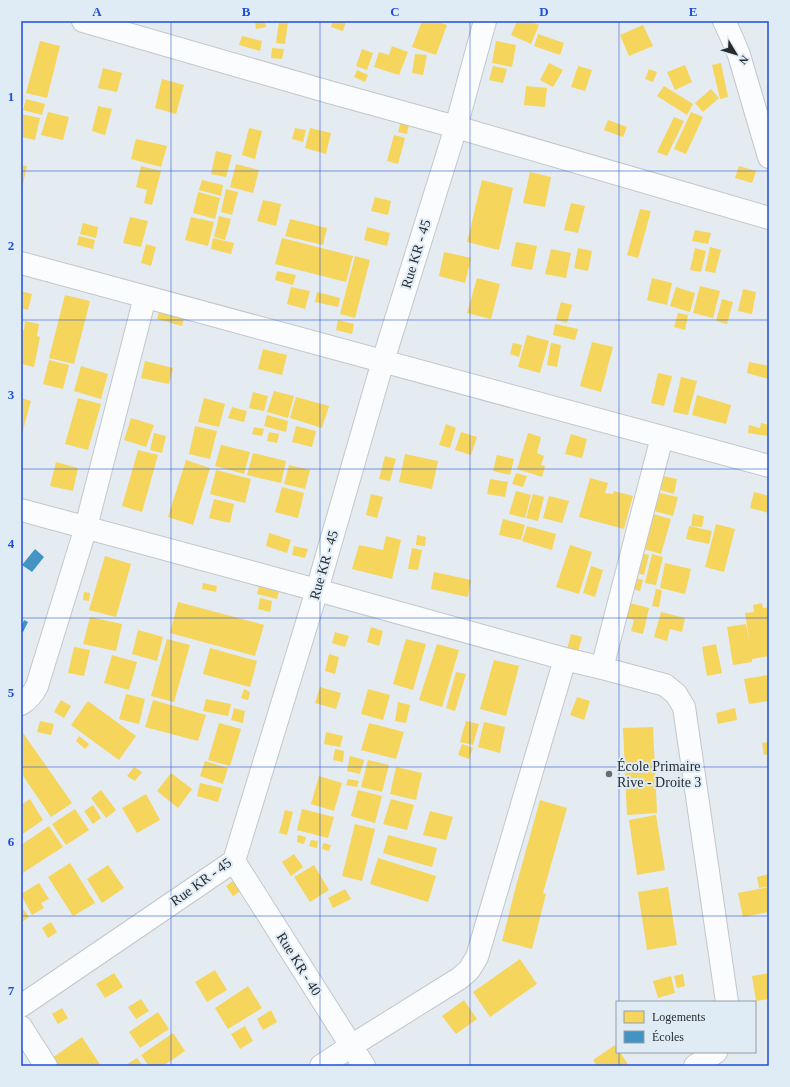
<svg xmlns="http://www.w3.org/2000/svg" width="790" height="1087" font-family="Georgia,serif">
<rect width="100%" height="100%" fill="#e4ebf1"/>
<path fill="#f6d55c" d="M255,21H265L266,27L256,29Z
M279,21L288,22L285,44L276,43Z
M333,21H346L343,31L331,27Z
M422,21H437L447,25L436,55L412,47Z
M517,21H531L539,25L531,44L511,35Z
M643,25L653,46L629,56L620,35Z
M538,34L564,43L560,55L534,46Z
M242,36L262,41L260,51L239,45Z
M40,41L60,46L47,98L26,93Z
M496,41L516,45L512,67L492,63Z
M392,46L408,52L399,75L374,67L379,52L389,55Z
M272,48L284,49L282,59L271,58Z
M362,49L373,53L367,70L356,66Z
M415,54L427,55L423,75L412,73Z
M549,63L563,70L553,87L540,80Z
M721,63L728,97L720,99L712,65Z
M685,65L692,82L675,90L667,72Z
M493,66L507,69L503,83L489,80Z
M578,66L592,70L585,91L571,87Z
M103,68L122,73L117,92L98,88Z
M649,69L657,72L653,82L645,79Z
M357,70L368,75L365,82L354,77Z
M162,79L184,85L176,114L155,108Z
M526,86L547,88L545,107L524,105Z
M664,86L693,104L687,115L657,96Z
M711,89L719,98L703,112L695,103Z
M26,99L45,104L42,115L23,110Z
M98,106L112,109L105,135L92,131Z
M48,112L69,117L63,140L41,135Z
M691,112L703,117L686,154L674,149Z
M21,114L40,118L35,140L21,137Z
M674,117L684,121L667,156L657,152Z
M608,120L627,127L623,137L604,130Z
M401,121L409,124L407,134L398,132Z
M249,128L262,131L255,159L242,155Z
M295,128L306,130L303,142L292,139Z
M310,128L331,133L326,154L305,148Z
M394,135L405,138L398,164L387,161Z
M136,139L167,146L161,167L131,159Z
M216,151L232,155L226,177L211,174Z
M236,164L259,170L253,193L230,187Z
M21,165L27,166L22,188H21Z
M141,166L161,171L152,205L144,203L147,190L136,187Z
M739,166L756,171L752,183L735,178Z
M530,172L551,177L545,207L523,203Z
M202,180L223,185L221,196L199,190Z
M482,180L513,188L499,250L467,242Z
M226,189L238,192L232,215L221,212Z
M198,192L220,198L215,219L193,213Z
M375,197L391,201L388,215L371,211Z
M263,200L281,204L276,226L257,221Z
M571,203L585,206L578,233L564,230Z
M640,209L651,211L638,258L627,255Z
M219,216L231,219L225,240L214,237Z
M130,217L148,221L141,247L123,243Z
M191,217L214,222L208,246L185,240Z
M290,219L327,228L323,245L285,236Z
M83,223L98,227L96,238L80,234Z
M367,227L390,233L387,246L364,240Z
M695,230L711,233L708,244L692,241Z
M79,236L95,240L93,249L77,245Z
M213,238L234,243L231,254L211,249Z
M282,238L353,256L346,282L275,264Z
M516,242L537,246L532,270L511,266Z
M146,244L156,247L151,266L141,263Z
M710,247L721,250L715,273L705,271Z
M578,248L592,251L588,271L574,268Z
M695,248L706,251L701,272L690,270Z
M551,249L571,253L566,278L545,274Z
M444,252L471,258L465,283L439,276Z
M355,256L370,260L355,318L340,314Z
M277,271L296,275L293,285L275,280Z
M477,278L500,284L491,319L467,313Z
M652,278L672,283L667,305L647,300Z
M700,286L720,291L713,318L693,313Z
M291,287L310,291L305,309L287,304Z
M676,287L695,293L690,312L670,306Z
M743,289L756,292L752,314L738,311Z
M21,291L32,294L28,310L21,308Z
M317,292L340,298L338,307L315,302Z
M65,295L90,301L74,364L49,358Z
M722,299L733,302L727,324L716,321Z
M561,302L572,305L567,323L556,320Z
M160,308L185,315L182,326L157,319Z
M678,313L688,315L685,330L674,327Z
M338,320L354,324L352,334L336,330Z
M25,321L39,324L37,336L40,337L34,367L21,364V330H24Z
M555,324L578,329L575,340L553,335Z
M527,335L549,341L540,373L518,367Z
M592,342L613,347L601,392L580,386Z
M513,343L522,345L519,357L510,354Z
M551,343L561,345L557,367L547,365Z
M263,349L287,355L282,375L258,369Z
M49,360L69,365L63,389L43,384Z
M145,361L173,368L169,384L141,378Z
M749,362L769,366V379L747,373Z
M81,366L108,374L101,399L74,391Z
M658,373L672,376L664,406L651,403Z
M681,377L697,381L688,415L673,412Z
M274,391L294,396L288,418L267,412Z
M253,392L268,396L264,411L249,408Z
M697,395L731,405L726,424L692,415Z
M296,397L329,406L322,428L290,418Z
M21,398L31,401L21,437Z
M78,398L101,404L88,450L65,444Z
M204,398L225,404L219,427L198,422Z
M232,407L247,411L244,422L228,418Z
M267,415L288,421L286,432L264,426Z
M131,418L154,425L146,447L124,440Z
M761,423L769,425L768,436L748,433L749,425L760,428Z
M446,424L456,428L450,448L439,445Z
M195,426L217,431L210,459L189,454Z
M296,426L316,431L312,447L292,442Z
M254,427L264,429L262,436L252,434Z
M269,432L279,434L277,443L267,441Z
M461,432L477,437L471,455L455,450Z
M154,433L166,436L162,453L150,450Z
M528,433L541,437L537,453L544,456L541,465L545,466L542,477L517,469Z
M571,434L587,439L582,458L565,454Z
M221,445L250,452L244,474L215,466Z
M138,450L158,455L142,512L122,506Z
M253,453L286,461L281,483L247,475Z
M405,454L438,461L432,489L399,482Z
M497,455L514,459L510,475L493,471Z
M385,456L396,459L390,481L379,479Z
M186,460L210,468L193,525L168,517Z
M56,462L78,468L73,491L50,486Z
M289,465L310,470L305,489L284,484Z
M216,470L251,479L245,503L210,494Z
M516,473L527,476L523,487L512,484Z
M663,476L677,479L674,494L660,490Z
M590,478L608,483L605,493L613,494L614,491L633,496L624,529L579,517Z
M490,479L508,482L505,497L487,494Z
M282,487L304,493L298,518L275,512Z
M516,491L531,495L525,518L509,514Z
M754,492L769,496V513L750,508Z
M659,493L678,497L673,516L654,511Z
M371,494L383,497L377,518L366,515Z
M533,494L544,497L538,521L526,518Z
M549,496L569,501L562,523L543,518Z
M214,499L234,504L230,523L209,518Z
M653,514L671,519L661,554L644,549Z
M693,514L704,516L702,527L691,526Z
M503,519L525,525L521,540L499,535Z
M716,524L735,529L724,572L705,567Z
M527,526L556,534L552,550L522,541Z
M689,526L712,531L709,544L686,539Z
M269,533L291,540L287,553L266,546Z
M417,535L426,537L425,546L416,545Z
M386,536L401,540L392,579L352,569L359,545L383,550Z
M570,545L592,552L579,594L556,587Z
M294,546L308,549L305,558L292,555Z
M412,548L422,550L418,570L408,569Z
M641,553L649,555L644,575L636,573Z
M652,554L663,557L656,585L645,583Z
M105,556L131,564L116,617L89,610Z
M665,563L691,569L685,594L660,588Z
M591,566L603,570L595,597L583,593Z
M434,572L471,580L468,597L431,589Z
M633,577L643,580L640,591L630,588Z
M203,583L217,586L216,592L202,589Z
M259,586L279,591L277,599L257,594Z
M656,589L662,590L659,607L652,606Z
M84,592L90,593L89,601L83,600Z
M260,598L272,601L270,612L258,609Z
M178,602L264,625L255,656L170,633Z
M626,602L649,608L643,634L631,631L634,620L622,617Z
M762,603L763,608L769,607V656L752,659V662L733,665L727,627L746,624L750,644L745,613L754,612L753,605Z
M661,612L685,618L682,632L670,629L667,641L654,637Z
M90,617L122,624L116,651L83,644Z
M371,627L383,631L379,646L367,642Z
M138,630L163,637L157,661L132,654Z
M335,632L349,636L345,647L332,643Z
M571,634L582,637L577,656L566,653Z
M167,639L190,645L174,702L151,696Z
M406,639L426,644L413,690L393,684Z
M437,644L459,650L442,707L419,700Z
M716,644L722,673L707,676L702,647Z
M74,647L90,650L84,676L68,673Z
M210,648L257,661L250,687L203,674Z
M329,654L339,657L335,674L325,671Z
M112,655L137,662L129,690L104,683Z
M494,660L519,666L506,716L480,709Z
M456,672L466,674L455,711L446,708Z
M769,675V701L749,704L744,679Z
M320,687L341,693L336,709L315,703Z
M244,689L250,692L248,700L241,698Z
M368,689L390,695L383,720L361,714Z
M126,694L145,699L139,724L119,719Z
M577,697L590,701L584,720L570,715Z
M206,699L231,704L228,716L203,711Z
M61,700L71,706L64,718L54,712Z
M153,700L206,715L198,741L145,727Z
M88,701L136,736L119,760L71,725Z
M398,702L410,705L406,723L395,721Z
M234,708L245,711L243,723L231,720Z
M735,708L737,720L718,724L716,713Z
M40,721L54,724L51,735L37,732Z
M466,721L479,724L473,745L460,742Z
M484,722L505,727L500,753L478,747Z
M219,723L241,729L230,766L208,760Z
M369,723L404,732L396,759L361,750Z
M653,727L657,813L627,815L623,728Z
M21,730L72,803L51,817L21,773Z
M326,732L343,736L340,747L324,744Z
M79,736L89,744L85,749L76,741Z
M769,742V754L764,755L762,743Z
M462,744L473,748L469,759L458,755Z
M335,749L344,751L343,762L333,760Z
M350,756L364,760L360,774L347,771Z
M368,760L389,765L382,792L361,787Z
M205,761L228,768L223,784L200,776Z
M134,767L142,772L135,781L127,776Z
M396,767L422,773L416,800L390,794Z
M171,773L192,789L178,808L157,791Z
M319,776L342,783L334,811L311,804Z
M348,779L359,781L357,787L346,785Z
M200,783L222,788L218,802L197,796Z
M101,790L116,810L106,818L91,798Z
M358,790L382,796L375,823L351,816Z
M146,794L160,820L137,833L122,808Z
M30,799L43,820L21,835V805Z
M391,799L414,805L407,830L383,824Z
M540,800L567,808L543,893L546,894L532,949L502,941L516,886L522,888L516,886Z
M93,805L101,818L93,824L84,811Z
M75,809L89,830L66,845L52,824Z
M302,809L334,817L328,838L297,830Z
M285,810L293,812L287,835L279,833Z
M430,811L453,817L446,840L423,835Z
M656,815L665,870L637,875L629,820Z
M355,824L375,829L362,881L342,876Z
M49,826L63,847L21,874V845Z
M298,835L306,837L304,844L297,842Z
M388,835L437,848L432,867L383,853Z
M311,840L318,841L317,848L309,846Z
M323,843L331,845L329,851L322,849Z
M294,854L303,867L291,876L282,862Z
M378,858L436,876L428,902L370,884Z
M70,863L95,903L73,916L48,877Z
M108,865L124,888L102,903L87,879Z
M314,865L329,890L310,902L294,877Z
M769,874V886L759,888L757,877Z
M240,876L247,887L233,896L226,886Z
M39,883L49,899L41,903L44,908L32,915L21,895V894Z
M668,887L677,945L647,950L638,892Z
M769,887V912L743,917L738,893Z
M345,889L351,899L333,908L328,898Z
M21,906L29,917L21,923Z
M51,922L57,932L48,938L42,928Z
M520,959L537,984L490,1017L473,992Z
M215,970L227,990L207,1002L195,982Z
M114,973L123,987L105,998L96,984Z
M769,973V999L756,1001L752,976Z
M683,974L685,986L677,988L674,976Z
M671,976L675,993L658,998L653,981Z
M248,986L262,1008L228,1029L215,1008Z
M141,999L149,1011L136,1019L128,1007Z
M464,1000L477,1019L456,1034L442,1016Z
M62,1008L68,1018L58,1024L52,1014Z
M271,1010L277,1022L263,1030L257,1019Z
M158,1012L169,1029L140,1048L129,1032Z
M245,1026L253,1041L240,1049L231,1034Z
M173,1033L185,1051L163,1066H149L141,1055Z
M82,1037L101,1066H57L52,1058Z
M615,1045L617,1048V1052H620L629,1066H597L593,1060Z
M137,1058L143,1066H124Z"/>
<path fill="#4393c3" d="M35,549L44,557L32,572L22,565Z
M24,620L28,622L23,632L21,631V627Z"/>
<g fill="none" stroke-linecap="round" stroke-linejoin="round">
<g stroke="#c2c7cc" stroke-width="24">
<path id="minor" d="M83,21L329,92L456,127L769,218
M724,21L732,38L739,55L769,157
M21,263L769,466
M21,510L317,590L565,659L602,668L665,685L676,694L684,707L727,1002
M602,668L662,437
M21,704C29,699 33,694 37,686L86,527L145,297
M234,861L364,1066
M21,1006L234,861L317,590L383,361L456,127L485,21
M21,1027L46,1066
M321,1066L351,1046L460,978L469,970L477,957L565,659
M695,1066L716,1052"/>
</g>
<use href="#minor" stroke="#fbfcfd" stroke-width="22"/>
</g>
<path fill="none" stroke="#1d4ed8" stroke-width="1" stroke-opacity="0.55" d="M171,21V1066M320,21V1066M470,21V1066M619,21V1002M21,171H769M21,320H769M21,469H769M21,618H769M21,767H769M21,916H769M619,1052V1066"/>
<circle fill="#686e72" stroke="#dfecf6" stroke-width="1.5" cx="609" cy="774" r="4"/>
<g text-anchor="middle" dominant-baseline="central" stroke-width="4" stroke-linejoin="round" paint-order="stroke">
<g font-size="14" fill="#262b2e" stroke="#dfecf6">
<text transform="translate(416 254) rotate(-73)">Rue KR - 45</text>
<text transform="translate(324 565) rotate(-74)">Rue KR - 45</text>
<text transform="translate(201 882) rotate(-36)">Rue KR - 45</text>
<text transform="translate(299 964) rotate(58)">Rue KR - 40</text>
</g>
<g font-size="14" fill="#262b2e" stroke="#dfecf6" text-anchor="start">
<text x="617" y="766">École Primaire<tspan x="617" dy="16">Rive - Droite 3</tspan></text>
</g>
</g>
<rect width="790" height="1087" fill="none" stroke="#dfecf6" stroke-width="44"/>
<rect x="616" y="1001" width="140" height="52" fill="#dfecf6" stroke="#959fa6"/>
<rect x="624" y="1011" width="20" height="12" fill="#f6d55c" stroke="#959fa6"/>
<text x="652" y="1021" font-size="12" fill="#262b2e">Logements</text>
<rect x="624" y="1031" width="20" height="12" fill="#4393c3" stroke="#959fa6"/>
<text x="652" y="1041" font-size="12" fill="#262b2e">Écoles</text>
<g transform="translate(736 54) rotate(128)" stroke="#dfecf6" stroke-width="3" paint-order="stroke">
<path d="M0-3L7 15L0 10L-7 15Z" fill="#262b2e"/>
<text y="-6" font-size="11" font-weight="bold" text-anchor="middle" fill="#262b2e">N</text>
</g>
<rect x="22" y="22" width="746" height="1043" fill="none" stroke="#1d4ed8" stroke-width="1.5"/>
<g font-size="13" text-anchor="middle" font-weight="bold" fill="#1d4ed8">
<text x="97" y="16">A</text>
<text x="246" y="16">B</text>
<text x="395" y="16">C</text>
<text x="544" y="16">D</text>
<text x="693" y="16">E</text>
<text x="11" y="101">1</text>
<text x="11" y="250">2</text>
<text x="11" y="399">3</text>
<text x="11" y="548">4</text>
<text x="11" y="697">5</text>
<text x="11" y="846">6</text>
<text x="11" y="995">7</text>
</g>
</svg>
